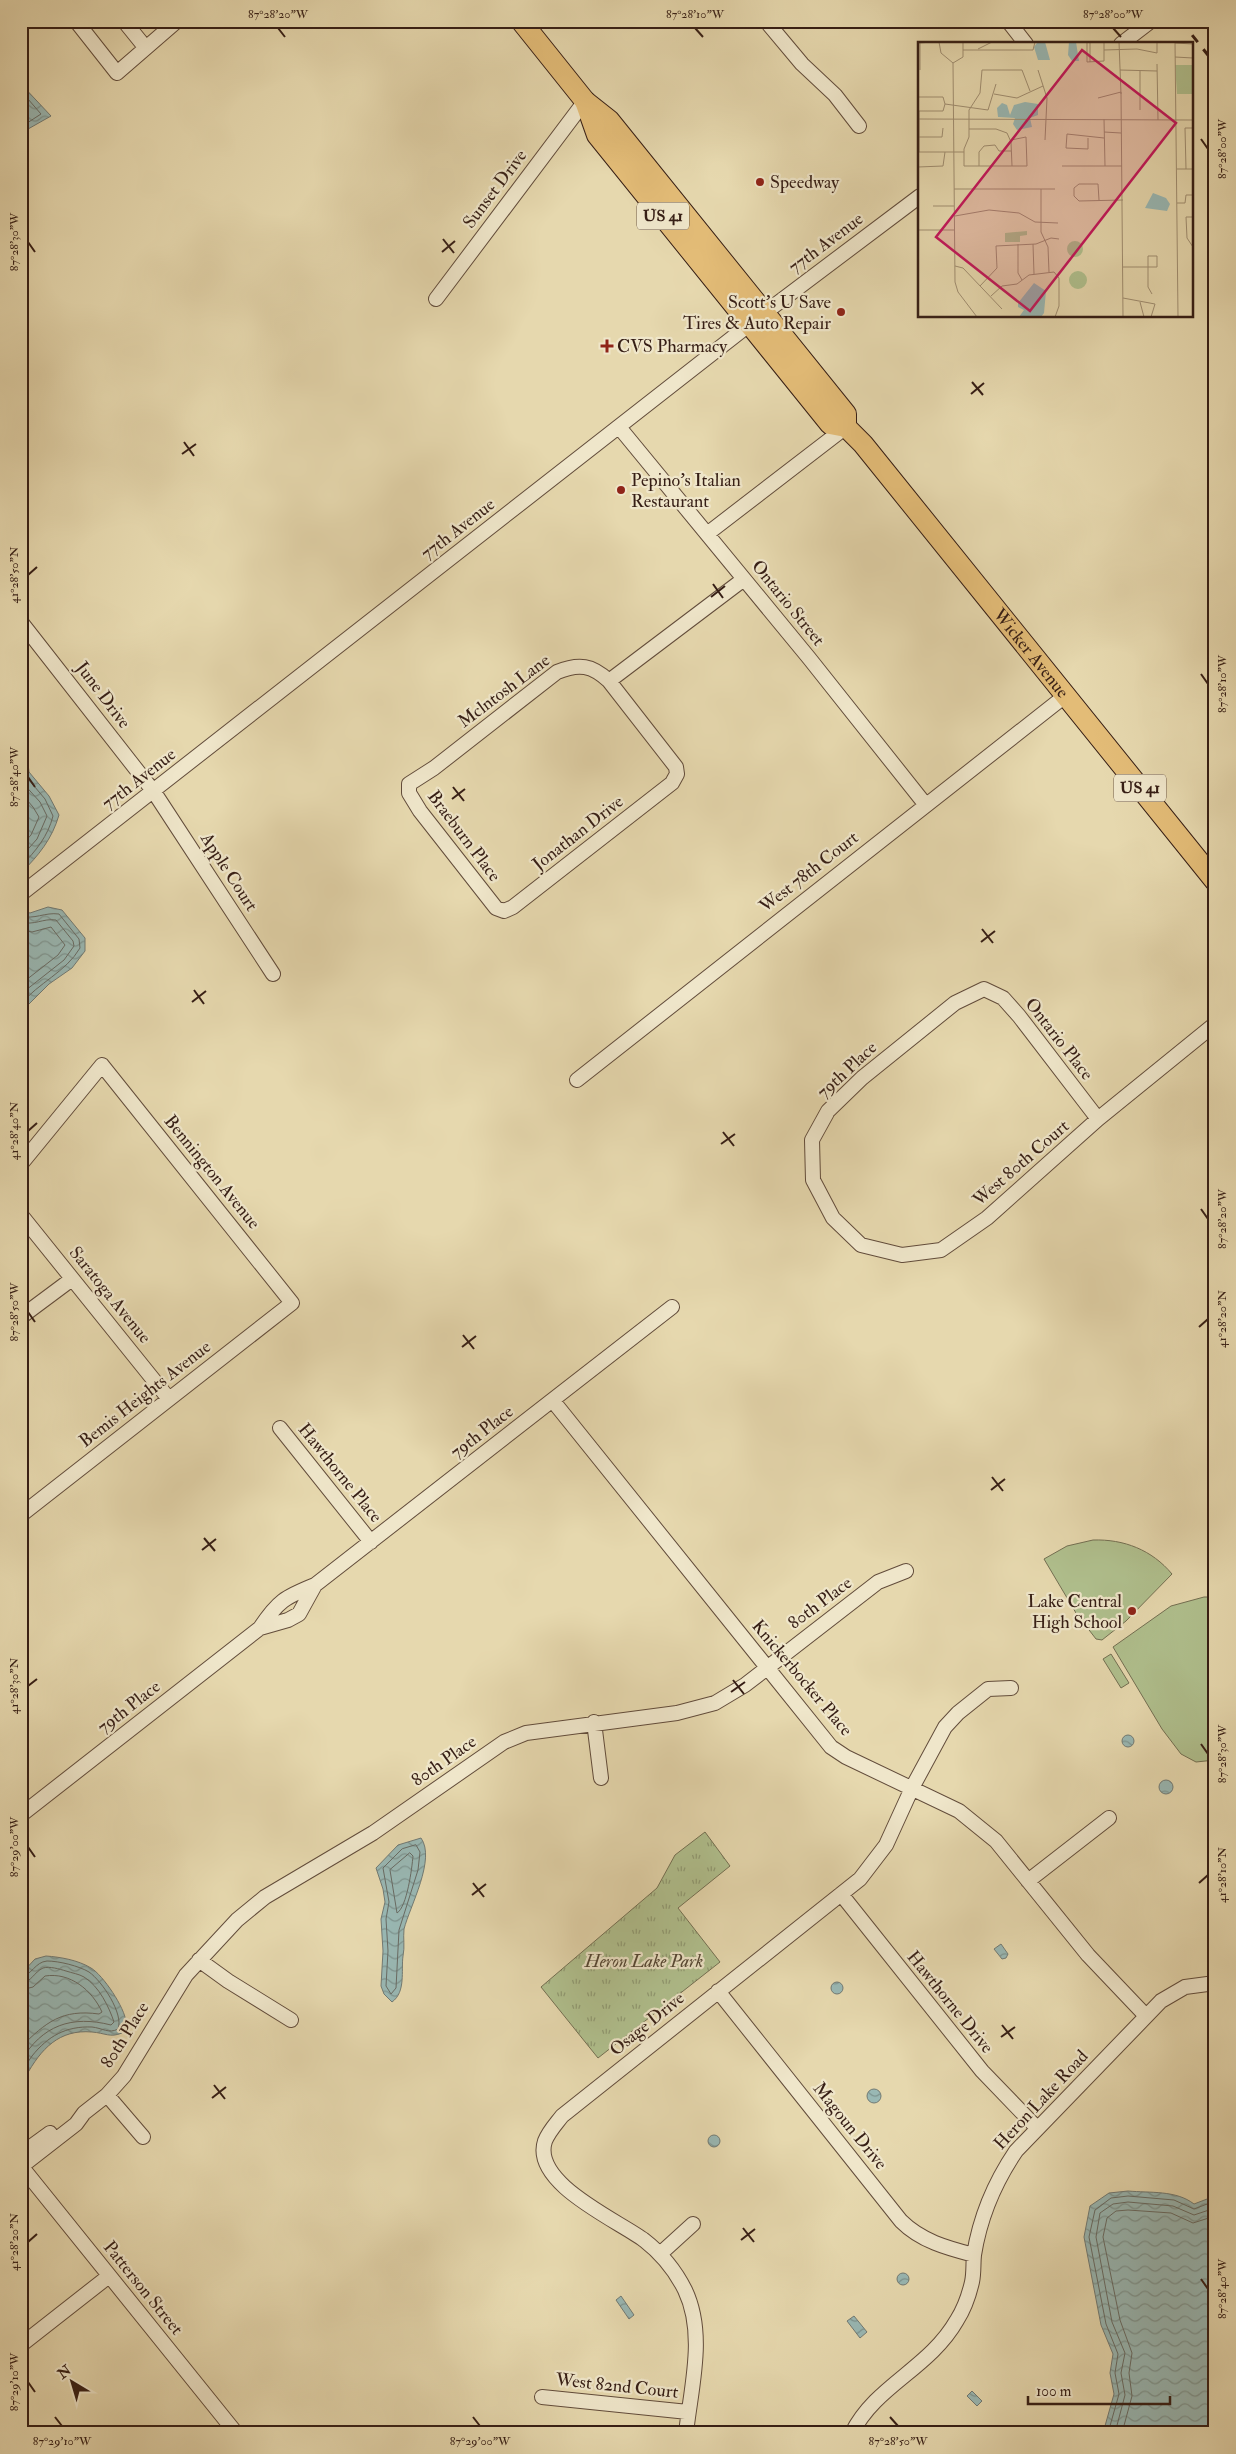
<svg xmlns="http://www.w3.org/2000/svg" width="1236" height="2454" font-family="'IM FELL Double Pica',serif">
<defs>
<pattern id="park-tufts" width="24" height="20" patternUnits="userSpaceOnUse" patternTransform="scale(1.25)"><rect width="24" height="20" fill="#b0c08e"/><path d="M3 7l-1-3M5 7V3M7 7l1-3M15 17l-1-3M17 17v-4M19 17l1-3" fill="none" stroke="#909b73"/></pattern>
<pattern id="water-waves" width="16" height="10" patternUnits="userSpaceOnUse" patternTransform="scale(1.25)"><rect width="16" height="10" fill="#99b8b4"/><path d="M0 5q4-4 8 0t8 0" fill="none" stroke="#7e9591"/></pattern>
</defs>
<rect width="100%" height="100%" fill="#e6d8ae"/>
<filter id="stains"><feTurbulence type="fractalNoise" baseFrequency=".004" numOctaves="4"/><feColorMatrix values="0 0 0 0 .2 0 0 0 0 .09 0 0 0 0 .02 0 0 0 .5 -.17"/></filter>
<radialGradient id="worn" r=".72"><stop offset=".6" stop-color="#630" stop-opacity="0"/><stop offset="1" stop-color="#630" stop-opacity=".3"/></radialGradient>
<path fill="url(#park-tufts)" stroke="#736f52" d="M705,1832L730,1866L678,1908L720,1962L598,2058L541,1987L657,1888L675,1855Z"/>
<path fill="#b0c08e" stroke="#736f52" d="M1093,1540C1124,1539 1152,1550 1172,1574L1126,1621L1102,1640L1096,1639L1076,1613L1044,1559L1067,1546Z
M1204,1597H1215V1760L1196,1762L1181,1754L1162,1729L1113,1647L1171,1606Z
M1111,1654L1129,1683L1121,1688L1103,1659Z"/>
<path fill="url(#water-waves)" stroke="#717a74" d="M21,84L51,116L21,133Z
M21,737L27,755L29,772L49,796L59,815C52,839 39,855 21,873Z
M48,907L62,910L85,938V951L72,968L49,984L21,1012V910L30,913Z
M1122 1741a6 6 0 1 1 12 0a6 6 0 1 1-12 0Z
M1159 1787a7 7 0 1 1 14 0a7 7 0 1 1-14 0Z
M421,1838C436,1859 410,1906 404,1929C403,1938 405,1947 403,1956C401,1971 406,1992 392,2002L384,1994L381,1986L383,1951L381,1919L385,1902L383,1889L376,1868L398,1845Z
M1001,1944L1008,1954L1006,1958L1002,1959L994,1949Z
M46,1956C60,1957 78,1960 91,1968C103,1975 125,2008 126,2022C126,2025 123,2030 122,2033C110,2038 105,2033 92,2032C59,2029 41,2049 26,2076L21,2077V1974L35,1959Z
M831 1988a6 6 0 1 1 12 0a6 6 0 1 1-12 0Z
M867 2096a7 7 0 1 1 14 0a7 7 0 1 1-14 0Z
M708 2141a6 6 0 1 1 12 0a6 6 0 1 1-12 0Z
M1128,2191C1150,2193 1176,2190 1194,2204L1215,2196V2433H1103L1114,2394L1110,2373L1113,2354L1101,2325L1084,2237L1090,2206L1109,2193Z
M897 2279a6 6 0 1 1 12 0a6 6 0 1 1-12 0Z
M621,2296L634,2315L629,2319L616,2300Z
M854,2316L867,2332L860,2338L847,2321Z
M972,2391L982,2401L977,2406L967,2396Z"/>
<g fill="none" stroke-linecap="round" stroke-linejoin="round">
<path stroke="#686b64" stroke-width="1" d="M21,91L41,114L21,127
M21,754L24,774L45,799L53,816C48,836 36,851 21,866
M21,781L40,802L47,816L37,839L21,857
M21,793L33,807L39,817L31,835L21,846
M21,916C34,920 45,912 59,914L79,939L80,948C66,972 38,983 21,1004
M21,922C34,926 43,918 56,920L73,941L74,946L64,960L21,994
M21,930L32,932L51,927L65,945L58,955L21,984
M416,1845L420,1852L418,1870L399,1930L396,1988L391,1994L386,1986L388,1951L386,1919L389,1902L383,1868L402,1849Z
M410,1853L413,1856C412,1868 407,1907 397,1913L390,1870Z
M21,1977C32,1975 35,1962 47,1961C59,1961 79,1966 89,1972C102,1981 124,2014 118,2029C109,2034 102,2028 92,2027C66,2026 48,2036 32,2056C28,2061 25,2067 21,2072
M21,1983C32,1982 34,1972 43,1968C50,1966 59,1969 66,1971C72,1973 79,1974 84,1977C99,1986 109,2007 114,2022L111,2025C72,2015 42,2025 21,2061
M21,1990L33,1987L45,1976C70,1972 92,1990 102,2012L99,2014C62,2009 46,2022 21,2047
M1108,2433L1119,2394L1115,2373L1118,2354L1106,2324L1089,2237L1095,2210L1111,2198L1128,2196L1174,2200L1194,2209L1215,2201
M1115,2433L1125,2395L1121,2373L1125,2353L1112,2322L1096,2237L1100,2213L1113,2204L1128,2202L1173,2206L1194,2215L1215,2208
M1122,2433L1132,2396L1129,2373L1132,2353L1120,2320L1103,2237L1107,2218L1116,2211L1128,2210L1171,2213L1193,2223L1215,2216"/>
<g stroke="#624c3b" stroke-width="16">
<path id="minor" d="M76,21L117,73L177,21
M124,21L145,47
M766,21L802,64L835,95L859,126
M1008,21L1026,44
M1121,44L1151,21
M436,299L585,101
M619,427L809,658L925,804
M707,534L846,427
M21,622L154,792L273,974
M609,681L676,767L677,774L672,783L513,907L504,911L496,908L420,811L409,793V784L434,768L557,672C579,663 592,665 609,681L744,579
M21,894L750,324L920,196
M577,1080L1065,696
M1098,1119L1019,1016L1003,998L984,989L955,1003L862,1078L828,1111L812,1140L813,1180L833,1218L861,1245L902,1255L941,1250L987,1218L1098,1119L1215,1024
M21,1164L102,1065L292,1303L21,1515
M21,1215L169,1399
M21,1317L72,1279
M553,1401L831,1747L846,1757L959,1811L996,1841L1088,1955L1146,2016
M280,1428L371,1542
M260,1628L288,1620L299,1614L315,1585
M594,1722L601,1778
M21,1815L260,1628C278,1601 285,1597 315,1585L672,1307
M1028,1881L1109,1818
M841,1894L982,2071L1037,2128
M199,1960L228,1981L291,2020
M718,1991L901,2221C921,2241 947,2248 974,2255
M107,2095L143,2137
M21,2154L50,2133
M21,2166L236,2433
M22,2166L76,2124L84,2113L107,2095L124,2076L186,1975L237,1920L265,1897L373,1833L504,1742L526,1733L677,1713L715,1703L745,1685L878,1582L906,1571
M660,2254L693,2224
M21,2345L109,2276
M542,2397L688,2412
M686,2433C691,2387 706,2334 685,2290C675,2270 662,2254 644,2240C617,2220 531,2183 545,2141C549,2131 556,2124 562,2116L860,1879L886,1845L912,1788L945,1727L958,1713L988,1689L1011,1688
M852,2433C876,2385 929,2369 957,2320C964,2309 969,2295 972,2282C974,2273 973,2264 974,2255C980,2217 995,2182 1016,2151L1161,2001L1185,1987L1215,1983"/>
</g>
<g stroke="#361e15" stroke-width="22">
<g id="highway">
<path d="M521,21L585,101L609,120L846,414V427"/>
<path id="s1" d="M585,101L597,135L830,424L846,427L863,444L1215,881"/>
</g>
</g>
<use href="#minor" stroke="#efe6ca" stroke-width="14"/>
<use href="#highway" stroke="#e3bc77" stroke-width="20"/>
<path stroke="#361e15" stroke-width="3" stroke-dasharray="9 9" stroke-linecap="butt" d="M1181,21L1215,64"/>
</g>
<path fill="none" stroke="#361e15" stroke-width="2" d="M278,28L285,37M695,28L703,37M1113,28L1121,37M1201,139L1208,149M443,239L454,253M28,242L35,252M442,252L455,241M972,382L983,395M971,394L984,383M184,442L194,456M182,454L196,444M28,575L37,567M713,584L723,598M711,597L725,586M1201,674L1208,684M28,777L35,787M453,787L464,801M452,799L465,789M982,929L993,943M981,942L995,931M194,990L204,1004M192,1002L206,991M28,1131L37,1123M723,1132L734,1146M721,1144L735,1134M1201,1209L1208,1219M28,1312L35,1322M1199,1327L1208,1319M463,1335L474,1349M462,1347L476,1336M992,1477L1003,1491M991,1490L1005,1479M204,1538L215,1551M202,1550L216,1539M733,1680L744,1694M28,1686L37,1679M731,1692L745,1682M1201,1744L1208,1754M28,1847L35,1857M473,1883L484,1897M1199,1883L1208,1875M472,1895L486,1884M1002,2025L1013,2039M1001,2037L1015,2027M214,2085L225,2099M212,2098L226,2087M743,2228L754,2242M741,2240L755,2229M28,2242L37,2234M1201,2279L1208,2289M28,2382L35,2392M55,2417L62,2426M473,2417L480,2426M890,2417L898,2426"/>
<g fill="#8f2418" stroke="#efe6ca" stroke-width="2">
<circle cx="760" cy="182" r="5"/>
<circle cx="841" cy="312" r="5"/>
<path d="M604.5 338.5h5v5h5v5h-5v5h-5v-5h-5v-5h5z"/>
<circle cx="621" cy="490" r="5"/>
<circle cx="1132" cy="1611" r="5"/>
</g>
<g text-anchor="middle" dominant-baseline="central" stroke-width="4.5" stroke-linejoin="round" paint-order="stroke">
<g fill="#efe6ca" stroke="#6e5a4b" stroke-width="1">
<rect x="637" y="202.5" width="52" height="27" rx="4"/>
<rect x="1114" y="774.5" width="52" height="27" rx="4"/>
</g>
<g font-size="16" font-weight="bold" fill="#361e15">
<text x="663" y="216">US 41</text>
<text x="1140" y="788">US 41</text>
</g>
<g font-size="18" fill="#361e15" stroke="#efe6ca" text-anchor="start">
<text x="770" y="182">Speedway</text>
<text x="831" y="302" text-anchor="end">Scott's U Save<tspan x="831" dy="21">Tires &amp; Auto Repair</tspan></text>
<text x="617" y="346">CVS Pharmacy</text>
<text x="631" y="480">Pepino's Italian<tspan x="631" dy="21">Restaurant</tspan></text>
<text x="1122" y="1601" text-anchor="end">Lake Central<tspan x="1122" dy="21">High School</tspan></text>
</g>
<g font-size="18" fill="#361e15" stroke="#efe6ca">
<text transform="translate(495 189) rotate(-53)">Sunset Drive</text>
<text transform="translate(826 243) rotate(-37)">77th Avenue</text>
<text transform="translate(458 529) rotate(-38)">77th Avenue</text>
<text transform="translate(788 603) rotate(51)">Ontario Street</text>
<text stroke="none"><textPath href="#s1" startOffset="716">Wicker Avenue</textPath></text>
<text transform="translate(504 691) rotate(-37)">Mclntosh Lane</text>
<text transform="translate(103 695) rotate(53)">June Drive</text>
<text transform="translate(139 779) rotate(-38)">77th Avenue</text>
<text transform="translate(578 833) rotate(-38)">Jonathan Drive</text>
<text transform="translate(464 836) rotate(53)">Braeburn Place</text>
<text transform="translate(229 872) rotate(57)">Apple Court</text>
<text transform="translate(809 872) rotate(-38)">West 78th Court</text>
<text transform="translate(1059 1039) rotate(52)">Ontario Place</text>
<text transform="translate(847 1070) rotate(-43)">79th Place</text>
<text transform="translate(1021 1163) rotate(-41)">West 80th Court</text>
<text transform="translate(212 1172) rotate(51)">Bennington Avenue</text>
<text transform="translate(110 1295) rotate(51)">Saratoga Avenue</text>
<text transform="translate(145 1394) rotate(-38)">Bemis Heights Avenue</text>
<text transform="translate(482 1432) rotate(-38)">79th Place</text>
<text transform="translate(340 1473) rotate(51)">Hawthorne Place</text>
<text transform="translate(820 1603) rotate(-37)">80th Place</text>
<text transform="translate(802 1678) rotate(50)">Knickerbocker Place</text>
<text transform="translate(129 1707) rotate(-38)">79th Place</text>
<text transform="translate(444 1761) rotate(-35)">80th Place</text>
<text transform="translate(950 2002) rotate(51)">Hawthorne Drive</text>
<text transform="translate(647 2024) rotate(-39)">Osage Drive</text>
<text transform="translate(125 2035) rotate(-58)">80th Place</text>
<text transform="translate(1041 2100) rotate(-47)">Heron Lake Road</text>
<text transform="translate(850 2126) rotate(51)">Magoun Drive</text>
<text transform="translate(143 2288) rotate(51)">Patterson Street</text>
<text transform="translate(617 2386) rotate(6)">West 82nd Court</text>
</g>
<g font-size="18" font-style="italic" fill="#544633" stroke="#efe6ca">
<text x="644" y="1961">Heron Lake Park</text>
</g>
</g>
<g transform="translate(918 42)">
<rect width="275" height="275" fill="#e6d8ae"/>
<path d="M257,23H275V52H259ZM109,189V193L102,194V200H87V191Z" fill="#b0c08e"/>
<path d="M149 207a8 8 0 1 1 16 0a8 8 0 1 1-16 0ZM151 238a9 9 0 1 1 18 0a9 9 0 1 1-18 0Z" fill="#b0c08e"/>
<path d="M127,0L132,18H120L116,5L119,1ZM151,0H158L161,19H154L150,13ZM84,61L89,63L92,73L96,63L107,60L120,62V73L112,76L114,85L99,88L95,82L97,76L80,75L79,66ZM235,151L248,156L252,162L249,169L227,166ZM116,241L128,249L126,271L123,275H101L106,268L100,265V261Z" fill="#99b8b4"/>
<path fill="none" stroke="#a08e71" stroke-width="1" d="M21,0L23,11L35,21M169,0V20L186,19V0M172,0V20M201,0L203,52M257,0L260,275M0,1L15,0M2,1V28M257,1L275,2M60,7L74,0M45,8H115L117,0M186,8L219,7L239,11V0M257,15L275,16M35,21L37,240L40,250L59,275M35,21L45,15V0M239,22L240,78M120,28L129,56L127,98M202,28L239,29M222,29V68M203,50L205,275M76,52L99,56L125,44M0,55H25L27,62M180,56L203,50M27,62L70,68L78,42M0,69H25L27,62M1,69V110H46M0,77L275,78M186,77L187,124M51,87H78L89,91L93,100L94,124M186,90L203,91M1,95H24L25,86M170,96V107L148,106L149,92L186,96M93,98L108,95L109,124H46V107L51,95V68L62,51L64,28H104L112,49M61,124V110L66,104L77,103L81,109H93M144,124H204M0,125L25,124L27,110M259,127H275M268,127L267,86H275M36,147H137M123,147V190L130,205L131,230M181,158L180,142H161L156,146V154L161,159L205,158M259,161H267L268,153H275M15,164H36M37,174L71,168L101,171L117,180L140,181M275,175H268L269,196L275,205M0,188H37M100,202V231L104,238M115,202L116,232M37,224L45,226L84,267M205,225H239V214H230V245L234,252M62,244L79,226L78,204L118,202L133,196L141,197M73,254L84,244L99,242L111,233L136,230L141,236V264L137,275M205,256L237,262L233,275M222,260L226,275"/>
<path fill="#c2185b" fill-opacity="0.15" stroke="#c2185b" stroke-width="2.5" d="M164,8L258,81L112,269L18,195Z"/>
<rect width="275" height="275" fill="none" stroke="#361e15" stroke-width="2.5"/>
</g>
<rect width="1236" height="2454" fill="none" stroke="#e6d8ae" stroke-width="55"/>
<g transform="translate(72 2382) rotate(322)" stroke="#efe6ca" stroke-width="4" paint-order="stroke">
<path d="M0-4L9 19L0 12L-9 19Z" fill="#361e15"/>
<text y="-8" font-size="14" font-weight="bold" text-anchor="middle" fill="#361e15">N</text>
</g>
<path d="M1028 2396v8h142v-8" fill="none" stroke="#361e15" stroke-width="2.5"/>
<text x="1036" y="2396" font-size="15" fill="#361e15" stroke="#efe6ca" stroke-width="4" paint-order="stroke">100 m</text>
<rect x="28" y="28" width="1180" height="2398" fill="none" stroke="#361e15" stroke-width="2"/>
<g font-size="12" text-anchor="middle" fill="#361e15">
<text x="278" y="18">87°28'20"W</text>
<text x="695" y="18">87°28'10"W</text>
<text x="1113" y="18">87°28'00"W</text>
<text transform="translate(1222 149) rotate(-90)" y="4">87°28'00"W</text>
<text transform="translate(14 242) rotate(-90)" y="4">87°28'30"W</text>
<text transform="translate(14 575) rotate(-90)" y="4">41°28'50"N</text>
<text transform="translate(1222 684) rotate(-90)" y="4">87°28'10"W</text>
<text transform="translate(14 777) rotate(-90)" y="4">87°28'40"W</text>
<text transform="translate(14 1131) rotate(-90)" y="4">41°28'40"N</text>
<text transform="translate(1222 1219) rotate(-90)" y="4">87°28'20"W</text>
<text transform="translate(14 1312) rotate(-90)" y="4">87°28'50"W</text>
<text transform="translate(1222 1319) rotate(-90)" y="4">41°28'20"N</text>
<text transform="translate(14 1686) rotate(-90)" y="4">41°28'30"N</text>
<text transform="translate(1222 1754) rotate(-90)" y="4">87°28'30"W</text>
<text transform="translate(14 1847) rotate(-90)" y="4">87°29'00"W</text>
<text transform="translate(1222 1875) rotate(-90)" y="4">41°28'10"N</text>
<text transform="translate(14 2242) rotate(-90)" y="4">41°28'20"N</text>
<text transform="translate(1222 2289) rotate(-90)" y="4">87°28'40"W</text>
<text transform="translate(14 2382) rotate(-90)" y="4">87°29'10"W</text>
<text x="62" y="2445">87°29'10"W</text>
<text x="480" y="2445">87°29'00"W</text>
<text x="898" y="2445">87°28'50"W</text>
</g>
<rect width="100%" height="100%" filter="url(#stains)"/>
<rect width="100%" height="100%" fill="url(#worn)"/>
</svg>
